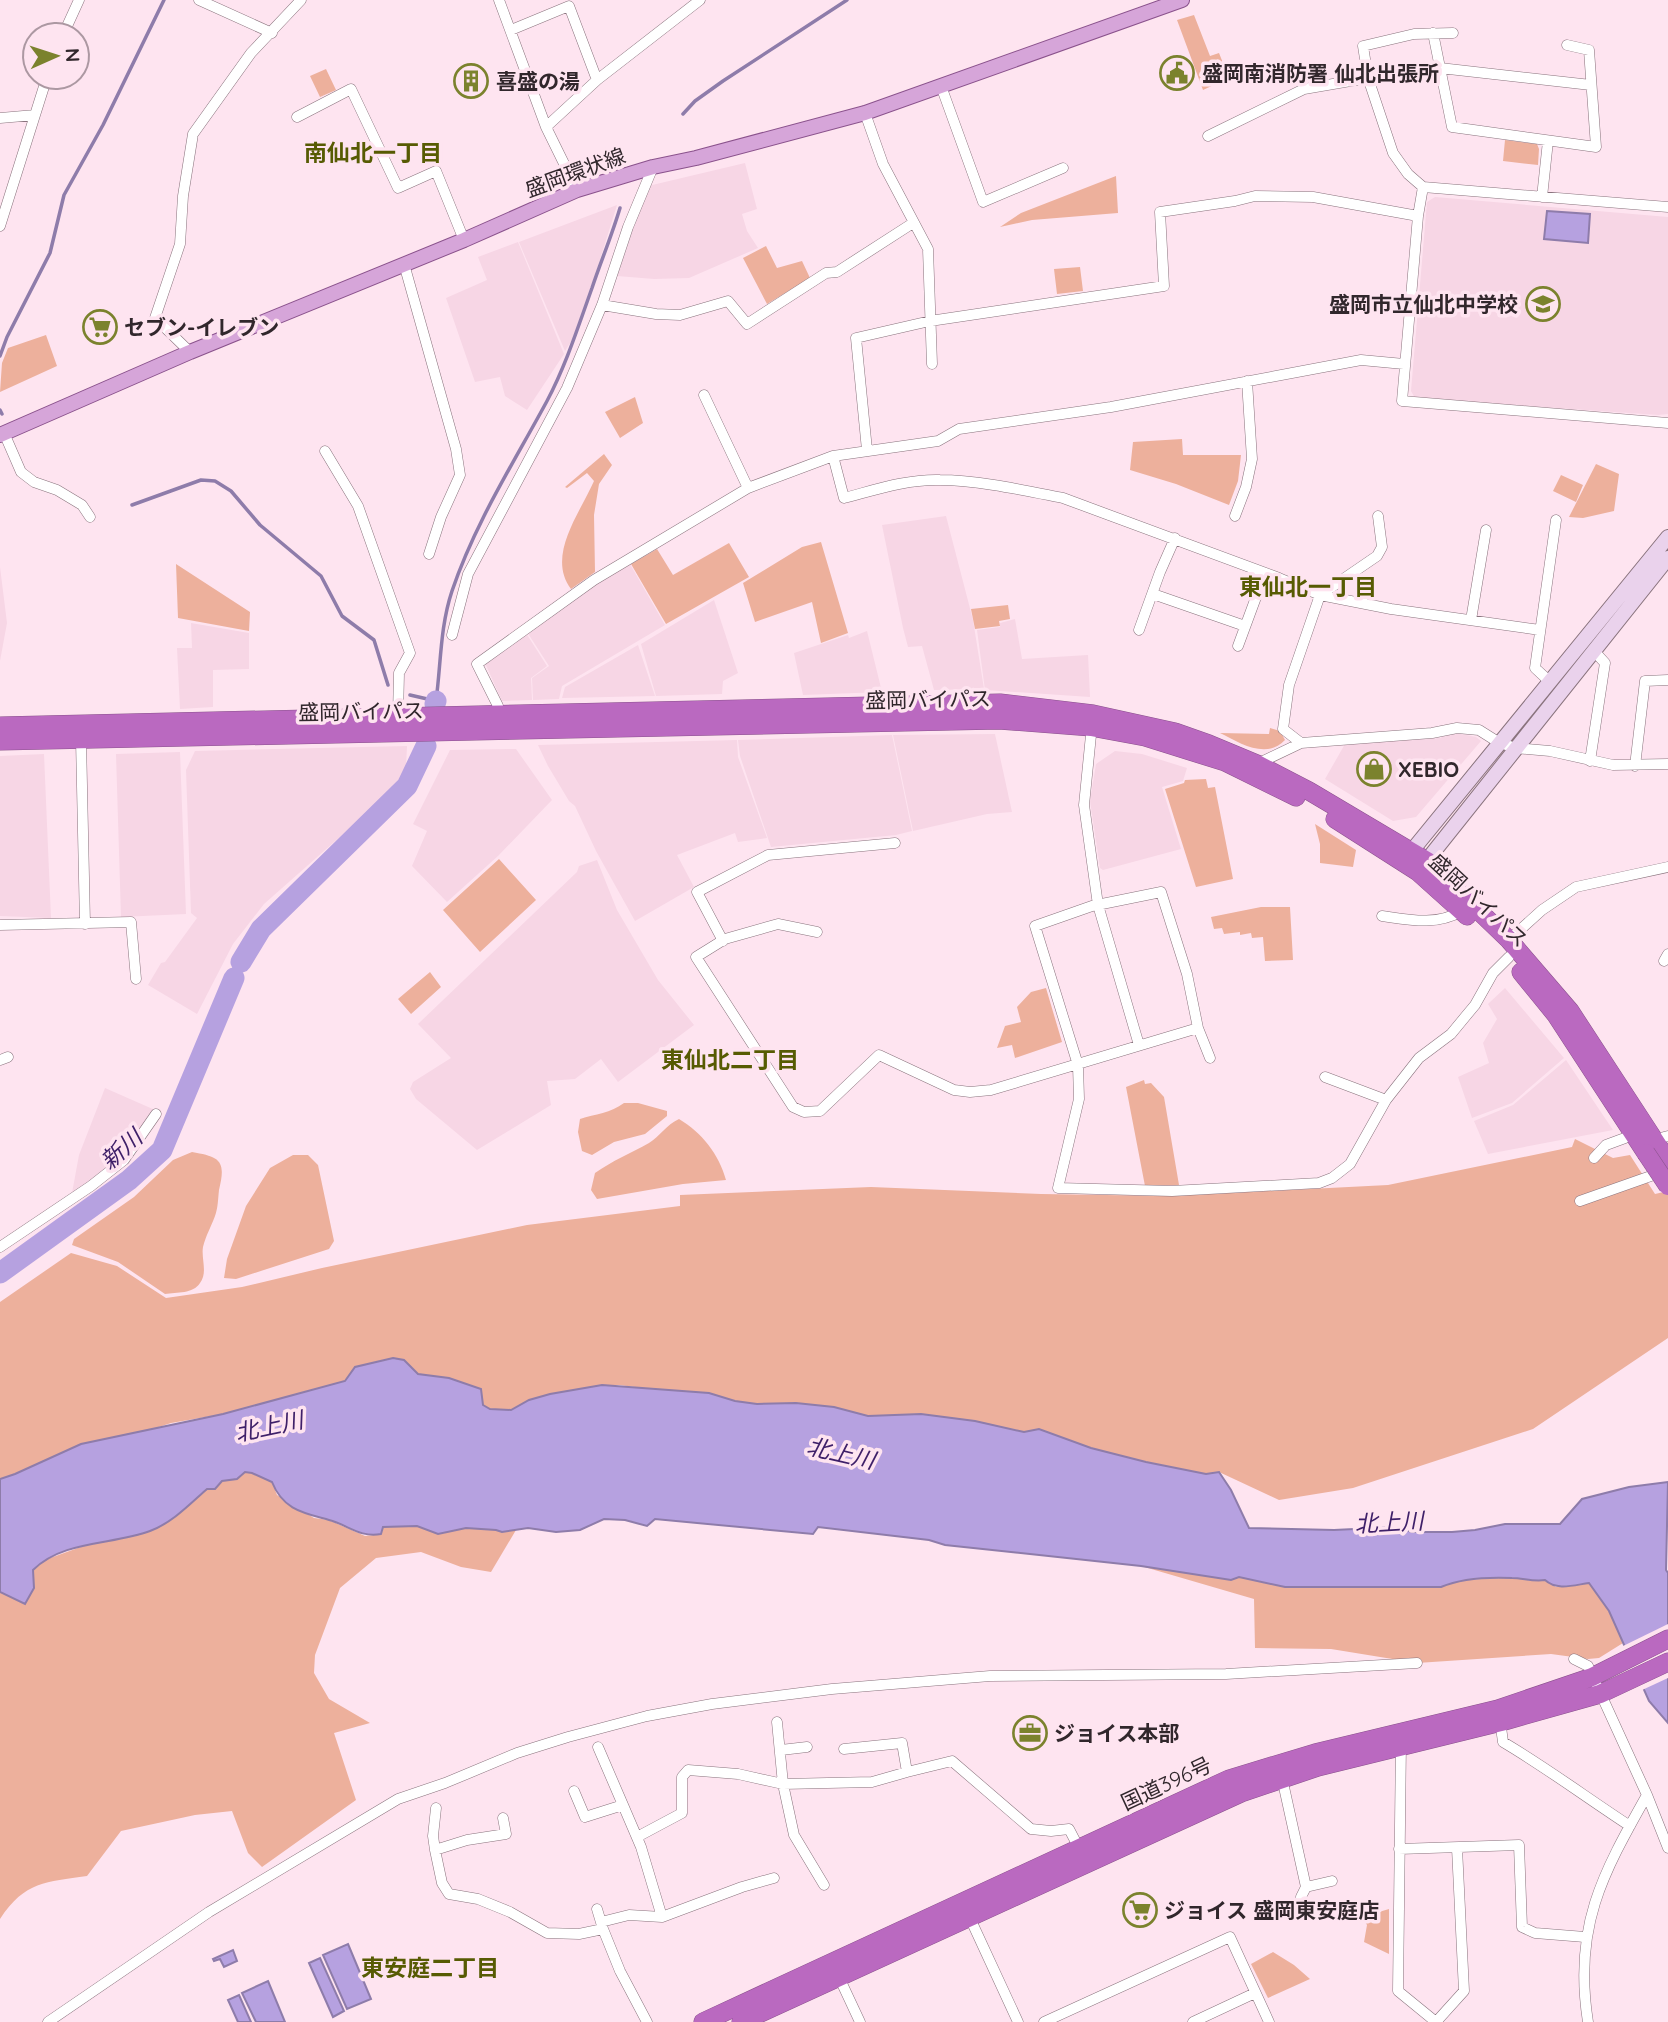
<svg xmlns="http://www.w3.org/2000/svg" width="1668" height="2022" font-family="Quicksand,'Noto Sans JP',sans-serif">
<rect width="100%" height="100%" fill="#fee4f0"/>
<path fill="#f7d6e5" d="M745,163L757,209L742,214L747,231L758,248L689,278L654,279L617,276L648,186Z
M1435,197L1668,217V414L1658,415L1415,398L1411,391L1427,202Z
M617,205L598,266L572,340L565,351L519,242Z
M518,242L564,354L527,410L505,396L500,377L475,382L446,298L487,280L478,257Z
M946,516L973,620L984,689L934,690L922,646L908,647L903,628L882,525Z
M630,564L665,625L562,686L559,699L533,700L532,678L549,666L527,632L598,583Z
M0,567L7,623L0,661Z
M714,600L738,673L723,681L722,694L656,696L641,644Z
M1015,619L1022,659L1088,655L1090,697L985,690L977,630L1000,627V623Z
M191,623L249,633V669L213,670V707L180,709L177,648H192Z
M867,631L882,692L803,695L794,653L848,635L849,638Z
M526,633L547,666L531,678L532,700L502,701L485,663Z
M638,645L655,696L562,698L565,687Z
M1456,733L1476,737L1481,741L1416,817L1393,821L1325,779L1345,744L1439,738Z
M995,734L1012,812L987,814L913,831L893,735Z
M892,735L912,831L896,835L771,847L740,756L738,740Z
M737,740L738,757L767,838L738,842L735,833L677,855L694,887L635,921L596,851L575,806L569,801L548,766L538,745Z
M407,746L406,767L401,783L264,904L233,944L197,1014L148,985L161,963L165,962L197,918L191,913L186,770L195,751Z
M516,749L552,800L498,856L447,902L412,866L427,831L413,824L450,750Z
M1115,751L1142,754L1187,768L1183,781L1162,787L1181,849L1103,870L1100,868L1090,801L1096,764Z
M180,752L186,914L121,917L116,754Z
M44,754L51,918L0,916V756Z
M597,860L617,910L658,980L694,1025L618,1082L601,1059L575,1079L547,1081L551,1105L477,1150L416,1099L410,1089L413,1082L451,1058L418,1024L577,872L579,866Z
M1505,988L1564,1058L1512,1103L1472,1118L1458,1077L1489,1063L1483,1043L1497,1019L1488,1004Z
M1566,1060L1613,1130L1488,1154L1474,1121L1513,1105Z
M105,1088L155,1110L122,1158L90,1183L72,1193L79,1155Z"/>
<path fill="#edb09c" d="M1194,15L1210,56L1219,53L1229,78L1203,90L1177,20Z
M326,69L336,90L320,97L310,76Z
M1505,140L1537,144L1539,149L1538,165L1503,161Z
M1116,176L1118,213L1032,220L1000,227L1021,213Z
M766,246L777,268L802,261L810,278L767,304L743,258Z
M1080,267L1083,291L1057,294L1054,269Z
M46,335L57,366L0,392L2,363L8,348Z
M635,397L643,423L620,438L605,412Z
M1182,439L1183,455H1241L1238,481L1229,505L1176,484L1130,470L1133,442Z
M604,454L612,465L599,484L594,515L595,572L571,589C546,556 580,513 594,481L587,473L567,488L565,487Z
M1596,464L1619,474L1614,511L1583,518L1569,517Z
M1561,475L1583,485L1576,502L1553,491Z
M821,542L848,633L821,643L812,602L755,622L743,583L802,547Z
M729,543L749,577L666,624L631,564L657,549L673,575Z
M176,564L250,612L249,631L178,618Z
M1008,605L1010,619L999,621L1000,626L975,629L971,609Z
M1270,728L1280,731L1285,740C1266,760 1240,743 1220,733L1269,734Z
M1206,779L1208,788L1215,787L1233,879L1196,887L1165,789L1184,783L1185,780Z
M1315,824L1356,850L1353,867L1320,863V844Z
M499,859L536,900L480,952L443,910Z
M1261,907H1290L1293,960L1265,961L1263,937L1252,938L1251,933L1240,935V932L1224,934L1222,928L1214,929L1211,917Z
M430,972L441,987L411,1014L398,999Z
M1046,988L1062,1042L1015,1058L1012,1045L997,1048L1005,1026L1021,1022L1017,1007L1031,992Z
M1144,1080L1145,1084L1151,1083L1164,1097L1179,1185L1145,1186L1126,1087Z
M624,1103H638L667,1111V1116L645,1134L614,1142L592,1155L582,1151L578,1132L580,1119C595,1114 611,1113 624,1103Z
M679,1119C702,1133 719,1154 726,1180L683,1184L597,1199L591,1190L595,1173C612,1161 631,1153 649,1143C660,1136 666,1125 679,1119Z
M1575,1139L1613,1158L1630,1155L1655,1194L1668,1191V1338L1533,1429L1353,1488L1279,1500L1219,1472L1206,1474L1146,1462L1091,1448L1039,1429L1024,1432L975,1421L921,1414L868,1416L834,1407L796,1403L757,1404L735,1401L709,1393L676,1392L619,1385H602L550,1394L530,1400L511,1410L490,1409L483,1405L481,1389L449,1378L418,1374C400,1352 379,1361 355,1367L345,1381L223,1414L171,1423L0,1479V1302L71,1253L117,1266L166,1298L242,1287L322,1268L527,1225L680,1206V1195L871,1187L1041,1194L1170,1196L1388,1185L1572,1147Z
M192,1152C221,1157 226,1161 219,1190C218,1199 218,1208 215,1216C211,1227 206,1235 203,1247C201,1258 208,1273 200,1283C193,1294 177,1292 165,1294L118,1262L72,1245L74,1239L134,1197L173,1160Z
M293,1155H308L318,1165L334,1241L329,1249L236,1279L224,1278L227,1259L246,1206L270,1168Z
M245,1472L252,1473L272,1482L277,1495L314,1518L329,1520L365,1536L381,1534L382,1527L417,1526L438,1534L466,1528L496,1530L502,1532L516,1530L491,1572L461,1567L421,1552L376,1558L340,1588L315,1655L314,1673L329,1699L370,1723L334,1733L356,1800L262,1867L248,1853L232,1811L195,1815L121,1831L87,1876C46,1882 25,1881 0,1919V1592L25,1604L34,1588L33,1570L42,1561L183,1510L207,1489L222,1481L237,1479Z
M1141,1566L1231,1580L1239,1577L1285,1587H1441L1455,1581L1507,1577L1535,1581L1545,1580L1556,1587L1589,1583L1609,1611L1623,1643L1599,1658L1588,1659L1551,1654L1417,1663L1331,1649L1255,1648L1254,1599Z
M1389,1909V1954L1364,1942L1367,1925L1362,1917Z
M1273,1952L1294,1965L1310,1979L1268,1998L1251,1964Z"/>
<path fill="#b6a1e0" stroke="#8e7caa" stroke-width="2" d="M1547,211L1590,214L1588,243L1544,239Z
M393,1358L404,1360L418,1374L449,1378L481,1389L483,1405L490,1409L511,1410L529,1400L550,1394L602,1385L709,1393L735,1401L757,1404L796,1403L834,1407L868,1416L921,1414L975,1421L1024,1432L1039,1429L1091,1448L1146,1462L1206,1474L1219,1472L1231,1490L1249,1528L1334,1530L1396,1527L1412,1532H1452L1475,1530L1505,1524H1560L1582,1499L1629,1487L1668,1482L1666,1570L1668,1573V1723L1649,1701L1609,1611L1589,1583C1574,1585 1557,1591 1545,1580C1533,1582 1523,1578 1512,1578C1489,1577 1462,1578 1441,1587H1285L1239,1577L1231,1580L1141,1566L945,1545L929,1540L818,1527L813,1534L655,1519L647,1526L625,1520L604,1519L580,1530L556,1532L528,1528L502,1532L496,1530L466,1528L438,1534L417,1526L383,1527L381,1534C360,1538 348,1525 329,1520C304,1513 283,1510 272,1482L252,1473L245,1472L237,1479L222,1481L215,1489H207C190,1504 172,1523 150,1531C113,1545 63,1540 33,1570L34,1588L25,1604L0,1592V1479L15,1474L81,1444L223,1414L345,1381L355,1367Z
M348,1944L371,1999L347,2009L323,1955Z
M233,1950L237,1961L224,1967L220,1959L214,1961L213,1959Z
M320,1958L344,2011L333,2017L309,1963Z
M268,1981L285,2022H256L242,1993Z
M239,1995L251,2022H238L228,2000Z"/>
<path fill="#fee4f0" d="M1668,1624V1678L1640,1691L1621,1647Z"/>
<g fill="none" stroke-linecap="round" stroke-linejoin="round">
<path stroke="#8e7caa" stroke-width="3.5" d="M683,114L695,101L723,81L847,0
M0,356L7,337L50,253L64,195L103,125L164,0
M0,410L2,414
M132,505L201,480L215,481L231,491L260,525L321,576L342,616L374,640L388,685
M410,695L436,701C441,664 440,627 452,591C475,523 513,464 547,401C566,365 578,327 592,288C601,261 612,235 620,208"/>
<path stroke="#b6a1e0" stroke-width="21" d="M435,704L436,701
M241,962L261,929L407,786L426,746
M0,1273L129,1180L162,1150L234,978"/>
<g stroke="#89737d" stroke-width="11">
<path id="street" d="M199,0L272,33
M499,0L546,127L577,190
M511,30L569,6L597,80
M1433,33L1452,127L1596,147L1589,50L1567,45
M63,35L79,0
M1440,68L1591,85
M1368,78L1363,46L1414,34L1453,33
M941,86L983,202L1063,168
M865,113L883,164L928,249L932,364
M297,117L351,89L398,188L436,171L464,240
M0,118L35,115
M546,127L597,80L700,0
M1208,136L1304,89L1368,78L1393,153L1408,174L1423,187L1668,207
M1423,187L1418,216L1402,401L1668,423
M1542,197L1548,141
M0,226L47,77
M404,264L456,449L460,475L441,517L429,554
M602,305L656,314L680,315L728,301L747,324L826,273L837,272L913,223
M190,352L155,318L180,244L183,196L193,134L251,53L301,0
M704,395L748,488
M4,433L21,472L34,482L57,490L82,505L90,517
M867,450L856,338L930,321L1164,286L1160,212L1235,201L1255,196L1313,197L1418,216
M325,451L358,506L410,653L399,673L398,716
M833,456L844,498C875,490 907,479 940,480C977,480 1027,491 1063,498L1279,578L1320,595L1391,609L1540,630
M1235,516L1246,487L1252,459L1247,381
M1153,594L1245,626
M1471,620L1486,530
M1139,630L1160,572L1175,538
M452,635L468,574L567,388L602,305L628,227L653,167
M1238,646L1265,573
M1549,681L1535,668L1556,520
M499,715L498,706L477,664L594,580L748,488L833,456L938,441L959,429L1111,407L1361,360L1404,364
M1092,725L1084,805L1098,905L1139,1045
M81,740L85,924
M1301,743L1283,729L1289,685L1320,595L1377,556L1382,547L1378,516
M1590,761L1605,663L1594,651
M1257,764L1301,743L1432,733L1457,728L1479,730L1498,742L1515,748L1550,751L1613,765L1668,764
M1635,766L1645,681L1668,680
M1382,916C1410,920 1436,926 1462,911
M0,925L131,922L136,979
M817,932L778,924L725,939L696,957L793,1107L804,1112L820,1111L879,1055L954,1090L970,1092L991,1090L1198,1028
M1509,940L1542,910L1576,887L1668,867
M723,941L697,892L768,855L895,843
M1664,961L1668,954
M1210,1058L1198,1028L1187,974L1161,892L1092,906L1035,926L1078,1065L1079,1099L1058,1188L1172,1191L1319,1183L1332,1178L1350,1164L1386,1100L1419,1058L1451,1034L1465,1017L1475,1005L1493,973L1509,957
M0,1060L8,1057
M1325,1077L1386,1100
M1664,1137L1668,1136
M1594,1158L1606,1145L1625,1138
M1580,1201L1668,1170
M0,1247L91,1186L124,1160L156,1114
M1574,1659L1588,1666L1647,1795L1668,1848
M1500,1720L1503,1742C1547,1768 1587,1798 1630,1826
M1401,1742L1398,1991L1436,2022L1464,1991L1457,1848
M598,1747L623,1805
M781,1750L807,1747
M907,1772L952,1761L1031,1829L1051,1831L1069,1829L1080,1850
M1282,1778L1306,1887L1301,1897L1302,1908
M574,1791L585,1817L623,1805L641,1847L662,1917
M436,1808L433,1836L435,1850L467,1840L506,1834L503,1818
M637,1837L682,1813V1777L688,1770L738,1774L783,1784L777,1722
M1399,1849L1519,1845L1522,1927L1535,1933L1585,1937
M435,1850L442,1883L449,1894L478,1899L510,1912L547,1933L579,1934L603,1929L597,1909
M824,1885L794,1835L783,1784L872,1782L907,1772L902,1743L844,1749
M1306,1887L1332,1881
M969,1916L1018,2022
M601,1922L629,1915L662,1917L742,1887L774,1878
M603,1929L620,1971L647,2022
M838,1975L860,2022
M48,2022L209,1912L398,1799L445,1783L517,1753L568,1737L647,1716L712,1704L832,1689L990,1676L1226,1674L1417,1663
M1044,2022L1230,1937L1269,2022
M1193,2022L1255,1993
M1588,2022C1573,1927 1602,1875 1647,1795"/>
</g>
<g stroke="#89737d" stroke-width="16">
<path id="secondary" d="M1406,858L1668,537
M1420,869L1668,558"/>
</g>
<g stroke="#8a528c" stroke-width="16">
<path id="primary" d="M0,435L190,352L464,240L577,190L653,167L696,158L865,113L1182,0"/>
</g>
<g stroke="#8a528c" stroke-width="19">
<path id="highway" d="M0,726L1000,703L1093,714L1175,732L1209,744L1257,764L1309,791L1427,861L1509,940L1570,1011L1668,1161
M0,741L999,720L1091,727L1145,737L1225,762L1296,797
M1335,819L1418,872L1467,916
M1521,972L1556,1015L1646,1153
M703,2022L1229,1779L1315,1753L1498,1709L1592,1677L1668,1639
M741,2022L1241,1793L1318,1767L1501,1722L1600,1694L1668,1662"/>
</g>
<use href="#street" stroke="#fff" stroke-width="10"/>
<use href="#secondary" stroke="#ead2ec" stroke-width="14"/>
<use href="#primary" stroke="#d6a5d9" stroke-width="14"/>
<use href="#highway" stroke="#ba69c0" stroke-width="18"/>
<g stroke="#8a528c" stroke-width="19" stroke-linecap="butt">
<path id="highway-bridge" d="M1646,1153L1668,1186"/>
</g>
<use href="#highway-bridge" stroke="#ba69c0" stroke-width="18"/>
</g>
<defs>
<g id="civic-ring" transform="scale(1.75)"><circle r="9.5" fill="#fee4f0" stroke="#7b822d" stroke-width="1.5"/><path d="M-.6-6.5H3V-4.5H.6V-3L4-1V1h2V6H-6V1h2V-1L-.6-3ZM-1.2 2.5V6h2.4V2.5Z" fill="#7b822d"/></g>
<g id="building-ring" transform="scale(1.75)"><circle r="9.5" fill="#fee4f0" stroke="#7b822d" stroke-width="1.5"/><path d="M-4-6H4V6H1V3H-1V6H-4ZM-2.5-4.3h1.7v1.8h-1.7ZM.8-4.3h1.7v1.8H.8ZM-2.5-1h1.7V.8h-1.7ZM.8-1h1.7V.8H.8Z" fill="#7b822d"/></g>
<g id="school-ring" transform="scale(1.75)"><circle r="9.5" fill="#fee4f0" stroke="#7b822d" stroke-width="1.5"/><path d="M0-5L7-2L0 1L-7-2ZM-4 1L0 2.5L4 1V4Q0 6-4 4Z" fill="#7b822d"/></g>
<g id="supermarket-ring" transform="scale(1.75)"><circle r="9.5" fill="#fee4f0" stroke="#7b822d" stroke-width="1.5"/><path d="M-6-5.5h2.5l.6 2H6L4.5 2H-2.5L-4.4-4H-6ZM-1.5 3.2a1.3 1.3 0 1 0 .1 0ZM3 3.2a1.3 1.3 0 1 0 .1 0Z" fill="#7b822d"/></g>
<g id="shop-ring" transform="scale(1.75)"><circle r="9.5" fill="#fee4f0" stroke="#7b822d" stroke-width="1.5"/><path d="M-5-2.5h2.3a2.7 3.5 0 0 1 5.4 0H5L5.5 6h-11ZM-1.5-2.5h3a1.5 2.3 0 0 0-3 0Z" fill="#7b822d"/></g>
<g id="office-ring" transform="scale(1.75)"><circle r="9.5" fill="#fee4f0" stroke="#7b822d" stroke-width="1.5"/><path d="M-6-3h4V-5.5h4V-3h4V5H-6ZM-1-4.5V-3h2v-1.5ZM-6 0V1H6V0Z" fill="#7b822d"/></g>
</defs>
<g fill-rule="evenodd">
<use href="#civic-ring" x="1177" y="73"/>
<use href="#building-ring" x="471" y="81"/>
<use href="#school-ring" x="1543" y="304"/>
<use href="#supermarket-ring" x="100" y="327"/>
<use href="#shop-ring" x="1374" y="769"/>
<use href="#office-ring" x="1030" y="1733"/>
<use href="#supermarket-ring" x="1140" y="1910"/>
</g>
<g text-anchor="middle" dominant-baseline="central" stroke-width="7" stroke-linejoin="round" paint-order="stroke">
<g font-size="21" font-weight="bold" fill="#31272c" stroke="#fee4f0" text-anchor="start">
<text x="1202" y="73">盛岡南消防署 仙北出張所</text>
<text x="496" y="81">喜盛の湯</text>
<text x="1518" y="304" text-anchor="end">盛岡市立仙北中学校</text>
<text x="124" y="327">セブン-イレブン</text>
<text x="1398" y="769">XEBIO</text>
<text x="1054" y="1733">ジョイス本部</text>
<text x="1164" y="1910">ジョイス 盛岡東安庭店</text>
</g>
<g font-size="21" fill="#31272c" stroke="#fee4f0">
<text transform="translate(575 172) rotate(-20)">盛岡環状線</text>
<text transform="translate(928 699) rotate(-1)">盛岡バイパス</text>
<text transform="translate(361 711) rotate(-1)">盛岡バイパス</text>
<text transform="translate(1479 900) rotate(43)">盛岡バイパス</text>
<text transform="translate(1166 1783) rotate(-25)">国道396号</text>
</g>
<g font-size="23" font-weight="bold" fill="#575b03" stroke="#fee4f0">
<text x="373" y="152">南仙北一丁目</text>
<text x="1308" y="586">東仙北一丁目</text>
<text x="730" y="1059">東仙北二丁目</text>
<text x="430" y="1967">東安庭二丁目</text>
</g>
<g font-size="23" font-style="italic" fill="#3f2069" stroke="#fee4f0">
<text transform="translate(121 1149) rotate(-42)">新川</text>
<text transform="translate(269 1426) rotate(-12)">北上川</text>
<text transform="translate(841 1453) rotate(13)">北上川</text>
<text transform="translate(1389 1522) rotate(-3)">北上川</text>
</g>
</g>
<g transform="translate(56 56) rotate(87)"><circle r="33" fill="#fee4f0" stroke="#ac98a2" stroke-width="2"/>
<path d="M0-5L12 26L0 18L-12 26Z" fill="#7b822d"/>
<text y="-10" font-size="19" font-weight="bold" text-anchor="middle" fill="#31272c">N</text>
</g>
</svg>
